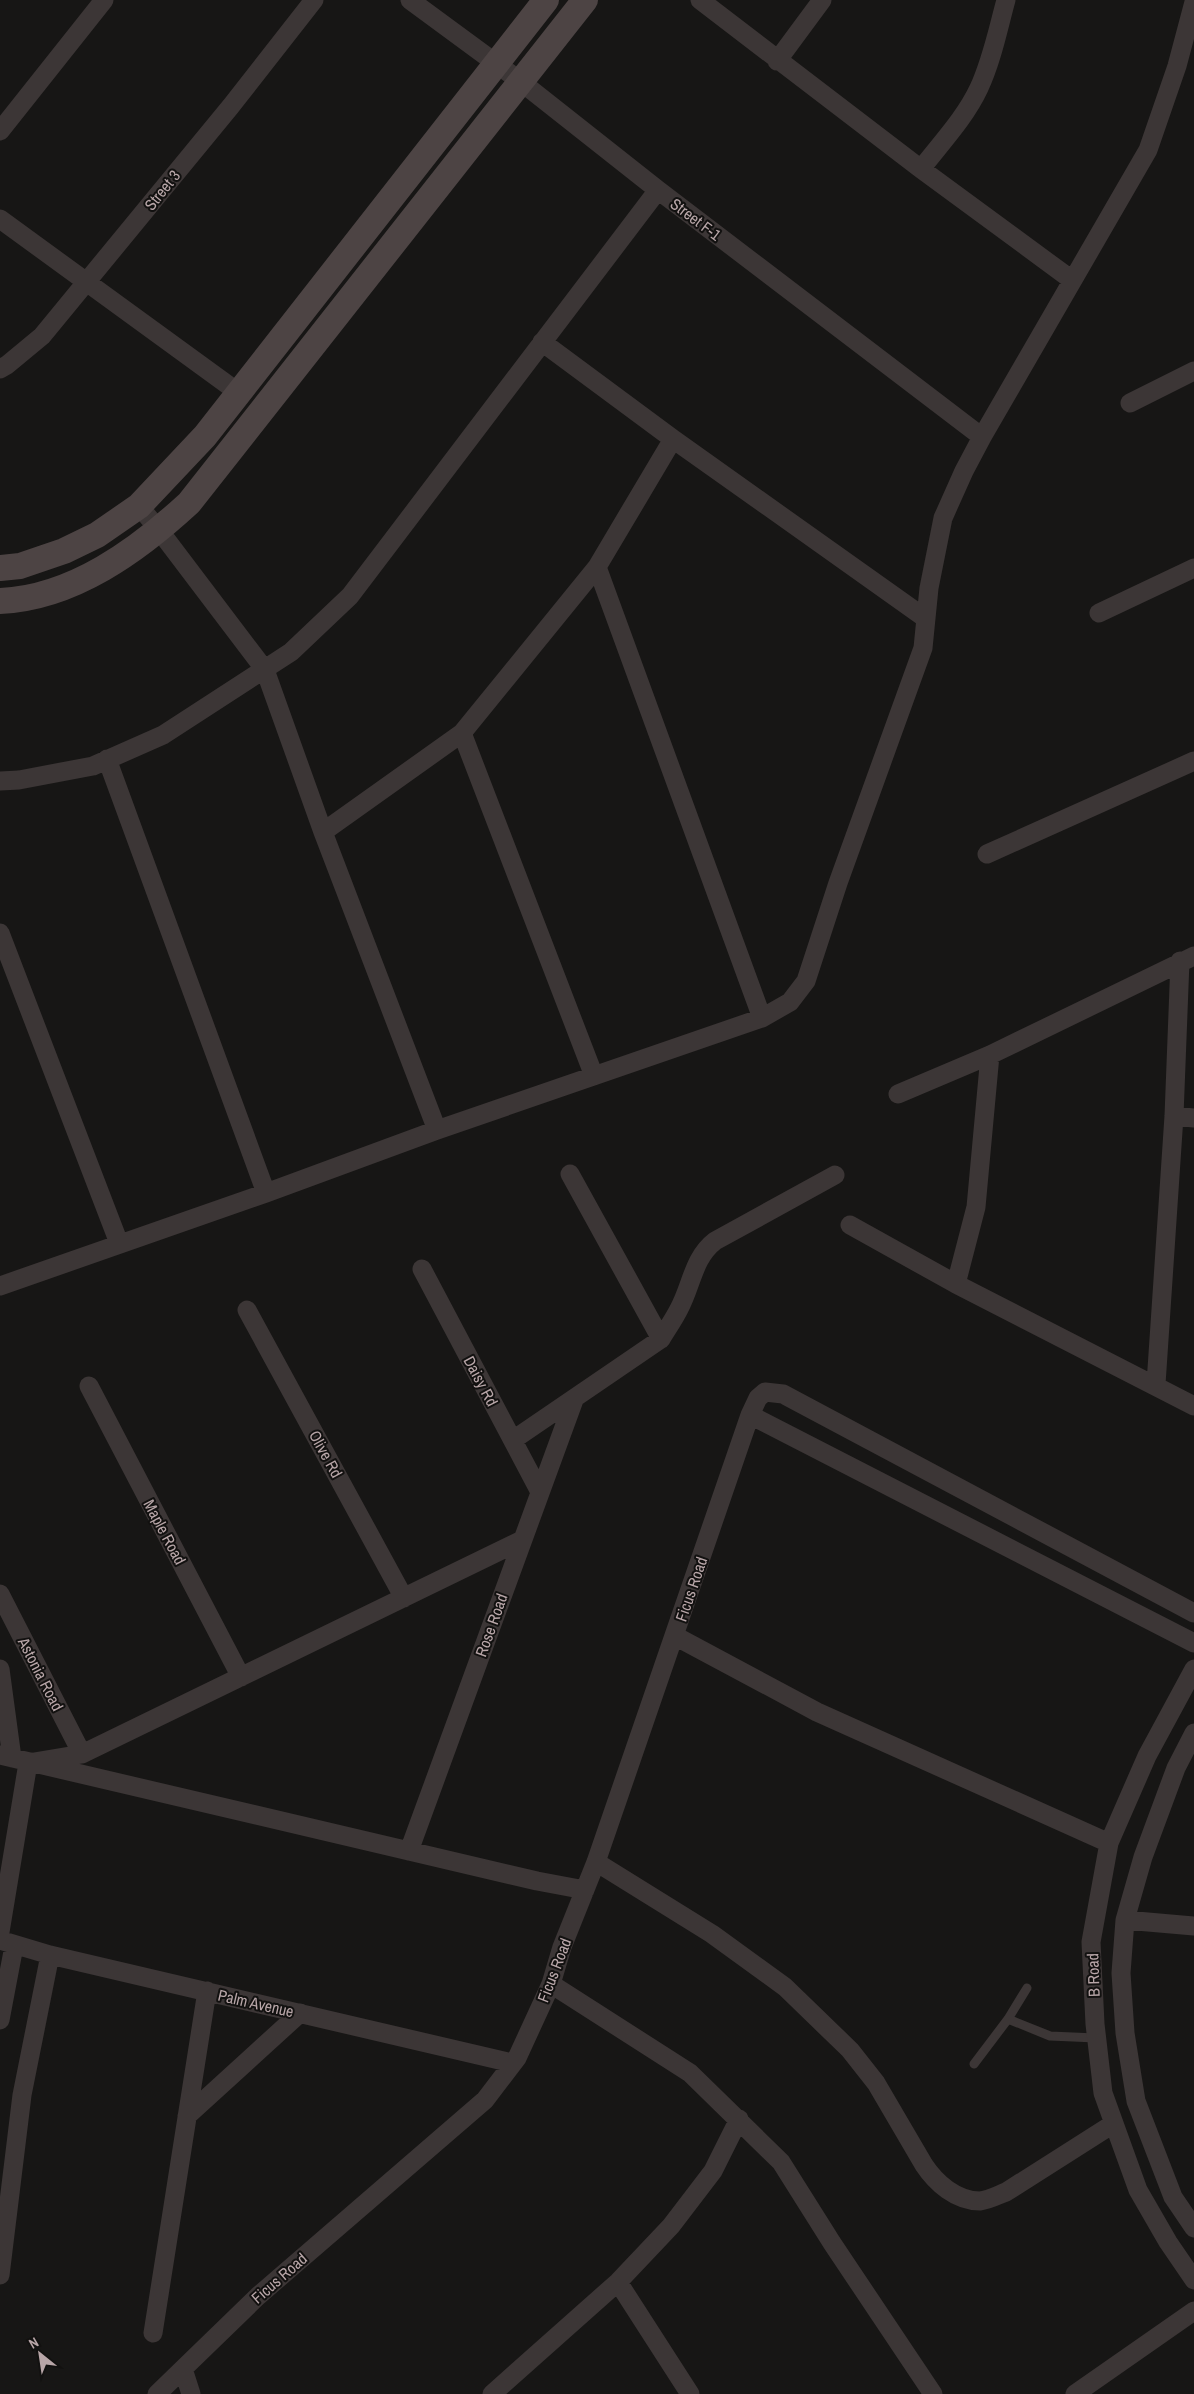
<svg xmlns="http://www.w3.org/2000/svg" width="1194" height="2394" font-family="'Archivo Narrow',sans-serif">
<rect width="100%" height="100%" fill="#171615"/>
<g fill="none" stroke-linecap="round" stroke-linejoin="round">
<path stroke="#3c3636" stroke-width="9" d="M1008,2019L1050,2036L1096,2038
M974,2064L1008,2019L1027,1988"/>
<path stroke="#3c3636" stroke-width="19" d="M410,0L520,81L658,190L982,437
M700,0L921,169L1072,280
M777,61L822,0
M0,131L104,0
M921,169C941,143 965,118 979,88C992,60 998,29 1006,0
M0,219L239,393
M542,342L673,439L925,618
M0,369L7,365L42,336L231,106L314,0
M1130,403L1194,371
M139,506L159,530L265,670L323,832L437,1130
M597,567L762,1018
M1099,613L1194,568
M462,733L594,1076
M107,759L266,1193
M0,781L19,780L93,766L163,735L291,652L350,596L658,190
M323,832L462,733L597,567L673,439
M987,854L1194,761
M0,933L119,1243
M898,1094L990,1055L1194,956
M1174,1116L1194,1118
M850,1225L956,1284L1194,1406
M422,1269L540,1492
M956,1284L976,1207L990,1055
M0,1286L266,1193L437,1130L762,1018L790,1002L806,981L838,883L923,648L929,588L943,518L964,471L982,437L1148,150L1177,66L1194,2
M247,1310L404,1598
M661,1339C667,1329 674,1319 679,1309C692,1285 693,1258 715,1241L835,1175
M1156,1384L1174,1116L1180,961
M89,1386L241,1677
M750,1415L1194,1643
M513,1440L661,1339L570,1174
M0,1594L82,1754
M675,1636L817,1712L1109,1843
M0,1669L12,1758
M1194,1669L1147,1756L1109,1843L1091,1942L1095,2024L1103,2093L1138,2190L1168,2242L1194,2280
M1194,1733L1176,1768L1143,1857L1125,1920L1121,1973L1125,2033L1136,2101L1173,2197L1194,2228
M0,1755L537,1881L585,1890
M409,1851L574,1400
M596,1862L712,1934L785,1987L850,2050L876,2083L924,2165C936,2183 956,2201 980,2201C989,2200 998,2195 1006,2192L1113,2124
M1125,1920L1194,1926
M0,1932L28,1763L82,1754L522,1540
M0,1940L50,1955L512,2063
M551,1984L690,2073L781,2162L832,2243L933,2394
M0,2020L14,1946
M187,2116L300,2013
M0,2275L22,2095L50,1955
M618,2282L690,2394
M153,2333L207,1991
M183,2369L191,2394
M157,2394L258,2296L485,2100L517,2058L551,1984L562,1947L596,1862L750,1415L758,1398L765,1392L783,1394L1194,1613
M492,2394L618,2282L671,2226L713,2171L739,2119
M1075,2394L1194,2311"/>
<path stroke="#4d4444" stroke-width="26" d="M0,568L20,566L64,551L97,535L139,506L205,436L546,0
M0,601C73,598 138,550 189,503L585,0"/>
</g>
<g text-anchor="middle" dominant-baseline="central" stroke-width="4" stroke-linejoin="round" paint-order="stroke">
<g font-size="16" fill="#b8a6a8" stroke="#121110">
<text transform="translate(162 190) rotate(-51)">Street 3</text>
<text transform="translate(696 219) rotate(37)">Street F-1</text>
<text transform="translate(481 1381) rotate(62)">Daisy Rd</text>
<text transform="translate(326 1454) rotate(61)">Olive Rd</text>
<text transform="translate(165 1532) rotate(62)">Maple Road</text>
<text transform="translate(691 1589) rotate(-71)">Ficus Road</text>
<text transform="translate(491 1625) rotate(-70)">Rose Road</text>
<text transform="translate(41 1674) rotate(63)">Astonia Road</text>
<text transform="translate(554 1970) rotate(-69)">Ficus Road</text>
<text transform="translate(1093 1975) rotate(-92)">B Road</text>
<text transform="translate(256 2003) rotate(13)">Palm Avenue</text>
<text transform="translate(279 2278) rotate(-41)">Ficus Road</text>
</g>
</g>
<g transform="translate(40 2354) rotate(330)" stroke="#121110" stroke-width="4" paint-order="stroke">
<path d="M0-4L9 19L0 12L-9 19Z" fill="#b8a6a8"/>
<text y="-8" font-size="14" font-weight="bold" text-anchor="middle" fill="#b8a6a8">N</text>
</g>
</svg>
